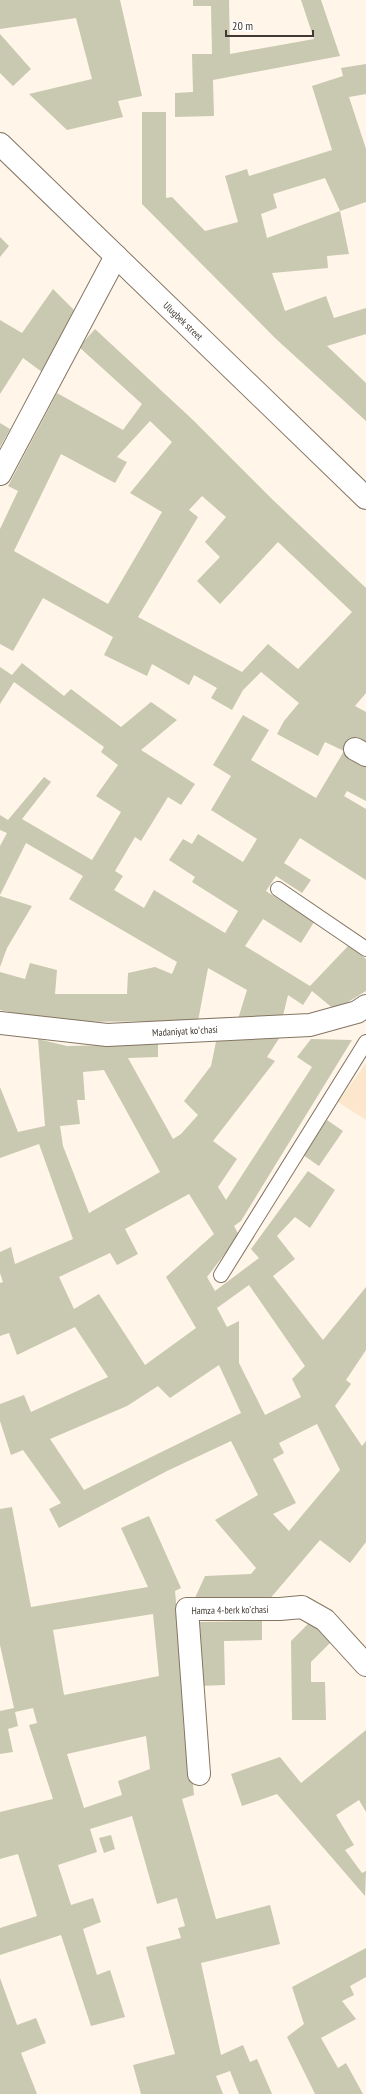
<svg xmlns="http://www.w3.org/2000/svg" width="366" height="2094" font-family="'PT Sans Narrow',sans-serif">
<rect width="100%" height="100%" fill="#fff5e8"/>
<path fill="#fde7cc" d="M366,1063V1120L338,1102Z"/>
<path fill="#c9c8b0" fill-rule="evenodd" d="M0,0H120L142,96L118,101L123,117L67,130L29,94L92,79L76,18L0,29Z
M193,0H229L230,54L314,39L301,0H321L340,56L213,80L214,116L175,117V93L193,92L192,54H212L211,6H193Z
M0,34L31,69L13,86L0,73Z
M366,64V94L349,97L366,149V202L340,211L325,178L273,194L277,208L261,214L267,238L340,211L349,254L327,256L328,268L272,273L285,311L326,296L334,318L366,308V334L327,346L366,383V421L275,338L142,204V112H166V198L172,197L205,231L238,222L225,176L247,169L249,176L332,150L312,86L343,76L341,68Z
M0,237L9,246L0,257Z
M53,289L76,312L42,372L23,358L0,394V320L22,333Z
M95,329L193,420L274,501L366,588V693L355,706L366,712V743L356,737L347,752L366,764V801L347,791L344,796L366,809V880L300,838L284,863L311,880L302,893L276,876L266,891L314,922L301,943L263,919L245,946L310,986L349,945L366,959V991L335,1010L312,991L303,1005L288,995L282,1020L238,1019L247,990L208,968L198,1021L55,1022L0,1010V972L25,979L30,963L57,970L55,994H127L128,973L155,967L172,974L177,962L69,899L83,876L26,843L0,895V846L7,833L0,830V815L8,820L44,777L51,782L22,819L92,860L121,812L96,796L118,765L101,752L104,747L14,682L0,704V667L12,675L22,663L64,696L71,689L121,727L151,702L177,720L141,750L195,784L181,805L168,797L141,841L135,837L115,871L123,876L114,890L144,908L154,890L225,933L238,911L192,882L195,877L169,860L183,839L192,844L198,834L243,862L257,839L211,810L231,776L213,765L243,715L269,730L251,760L316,798L344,751L325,742L318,756L277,734L284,721L299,703L261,672L243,690L232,710L211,698L217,688L194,675L189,685L152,664L147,676L104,655L113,637L43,598L13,651L0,644V529L18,491L8,486L57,393L123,430L142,404L79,347ZM150,421L172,442L130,493L162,512L108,604L14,551L61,454L115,483L127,462L117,457ZM202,496L226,517L205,542L220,557L197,581L220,604L278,542L352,612L298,669L268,644L242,672L138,617L198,517L189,510Z
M0,423L10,429L0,447Z
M0,896L32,906L7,948L0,967Z
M217,1037H280L267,1057L275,1061L213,1141L237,1159L218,1187L226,1200L312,1067L297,1057L311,1039L352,1040L241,1221L234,1226L241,1239L234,1242L207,1277L215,1291L259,1258L251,1249L308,1171L335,1190L310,1228L295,1217L277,1236L295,1259L273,1276L323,1340L366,1287V1350L346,1380L351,1384L335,1406L362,1446L366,1441V1542L350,1563L320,1540L268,1601L194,1600L205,1576L251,1574L256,1568L215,1520L258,1495L231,1441L167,1471L59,1528L49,1509L61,1503L23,1450L11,1455L0,1421V1404L24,1395L31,1412L108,1377L75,1327L17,1355L9,1333L0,1336V1283L3,1282L0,1273V1252L11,1247L15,1264L73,1239L39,1144L0,1158V1087L18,1132L45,1126L38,1039L67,1046L158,1044V1057L128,1058L173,1139L181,1134L198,1115L184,1101L211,1066ZM104,1070L160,1172L89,1213L63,1146L60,1126L80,1124L77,1100H85L83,1072ZM189,1194L214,1234L166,1277L196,1328L145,1365L99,1294L74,1309L59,1277L110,1253L117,1265L138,1254L125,1229ZM249,1285L305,1366L292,1379L301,1397L265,1415L239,1363V1321L227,1327L217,1308ZM219,1365L241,1413L84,1490L50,1439L127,1406L158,1386L170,1398ZM317,1424L340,1470L289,1531L273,1514L296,1503L273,1459L284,1453L279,1443Z
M327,1120L343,1131L319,1166L303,1155Z
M12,1507L31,1607L148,1587L121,1528L149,1516L181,1588L175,1591L194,1795L182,1799L216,1919L270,1905L280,1944L201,1963L221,2055L243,2045L250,2062L257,2059L272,2094H239L230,2071L216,2076L223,2094H141L133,2065L175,2054L146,1947L181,1938L178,1928L185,1926L177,1898L157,1904L132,1816L90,1829L97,1852L58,1865L71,1905L93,1898L101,1922L83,1929L97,1975L110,1970L125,2017L91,2026L61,1935L0,1955V1928L37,1916L18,1854L0,1859V1812L53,1799L29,1725L37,1723L33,1708L15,1712L18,1726L8,1729L13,1752L0,1754V1711L14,1708L0,1645V1509ZM153,1614L159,1676L64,1695L53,1630ZM146,1736L150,1769L118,1781L122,1795L84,1808L67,1754Z
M262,1621V1640L224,1641L225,1685L199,1686L198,1622Z
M311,1621L331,1642L311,1662V1682H325L326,1720H292L291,1641Z
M366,1730V1812L359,1800L336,1815L354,1845L345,1850L362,1873L366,1871L365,1896L277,1794L242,1806L231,1774L280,1757L301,1783Z
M111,1835L115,1849L104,1853L99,1838Z
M366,1948V1977L350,1986L354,1995L342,2001L356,2019L321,2038L338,2068L346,2063L363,2094H315L287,2037L304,2024L292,1987Z
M0,1978L17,2025L36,2018L46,2043L21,2053L37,2094H0Z"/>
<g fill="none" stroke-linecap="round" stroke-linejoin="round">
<g stroke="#847563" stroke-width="16">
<path id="service" d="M278,889L366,949
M221,1275L366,1042"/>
</g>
<g stroke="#847563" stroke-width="24">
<path id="minor" d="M0,474L116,256
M355,749L366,755
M0,1023L107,1035L310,1025L357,1012L366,1006
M199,1774L187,1609H280L302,1607L325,1620L366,1665"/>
</g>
<g stroke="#847563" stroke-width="24">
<path id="tertiary" d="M0,144L366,498"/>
</g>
<use href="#service" stroke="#fff" stroke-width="14"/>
<use href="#minor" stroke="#fff" stroke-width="22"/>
<use href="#tertiary" stroke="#fff" stroke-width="22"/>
</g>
<g text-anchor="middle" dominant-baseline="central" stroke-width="3" stroke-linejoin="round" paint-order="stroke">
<g font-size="10" fill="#413a32" stroke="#fff">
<text transform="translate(183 321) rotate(44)">Ulugbek street</text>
<text transform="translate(185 1031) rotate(-3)">Madaniyat koʻchasi</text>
<text transform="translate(230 1610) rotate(-1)">Hamza 4-berk koʼchasi</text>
</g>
</g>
<path d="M226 30v6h87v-6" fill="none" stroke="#413a32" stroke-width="2"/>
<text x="232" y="30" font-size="12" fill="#413a32" stroke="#ffffff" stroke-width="3" paint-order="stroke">20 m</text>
</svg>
